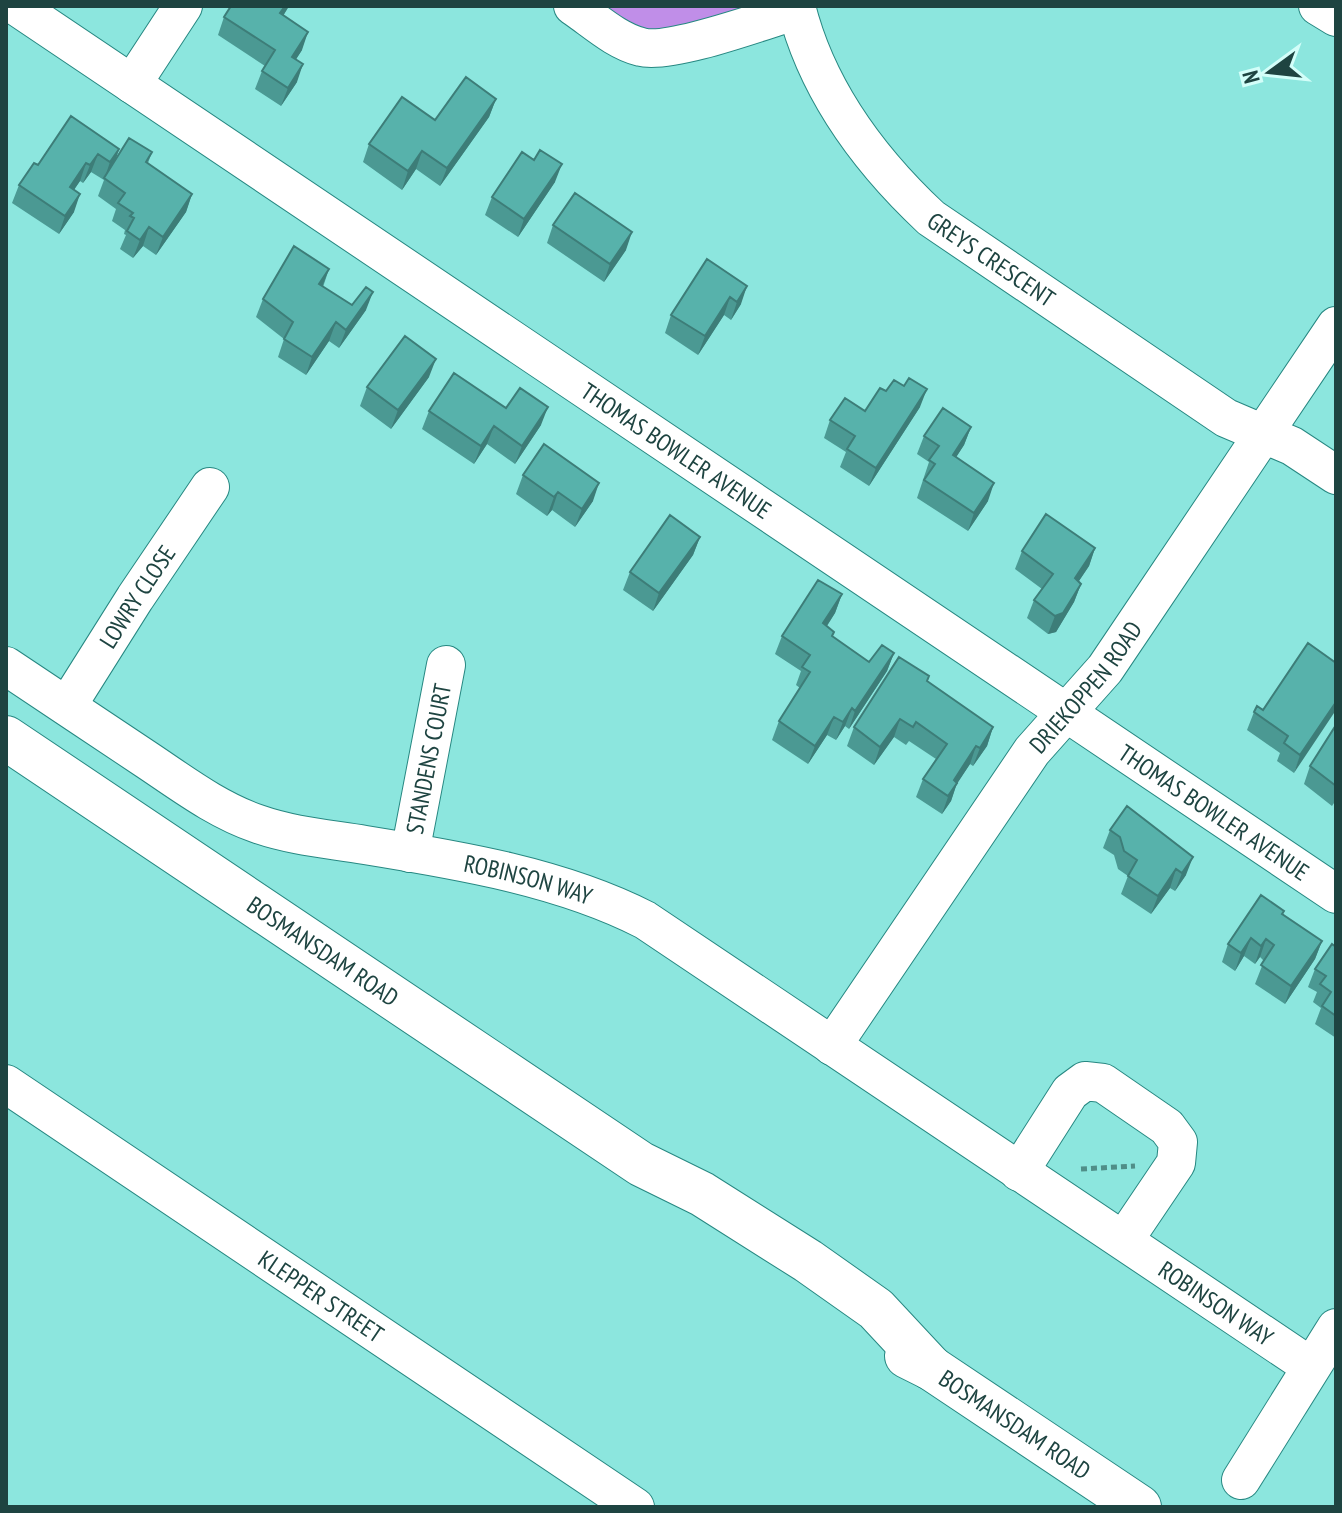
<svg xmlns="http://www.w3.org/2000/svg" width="1342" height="1513" font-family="'PT Sans Narrow',sans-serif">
<rect width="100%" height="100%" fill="#8ce6de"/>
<path fill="#c08ee8" d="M599,6H762L661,39Z"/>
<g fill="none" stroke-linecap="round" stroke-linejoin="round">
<g stroke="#278882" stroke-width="40">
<g id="minor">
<path id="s1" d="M16,6L1336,894"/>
<path d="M573,6C594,20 616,41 641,47C670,55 764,20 797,10"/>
<path id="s2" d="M796,6C817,91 869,160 931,218L1226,418L1292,446L1336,475"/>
<path d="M1318,6L1336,17"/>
<path d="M132,84L183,6"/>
<path id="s3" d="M6,666C53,697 100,729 147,760C183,784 217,810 258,824C292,836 329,839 365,845C458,860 561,877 645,920L1310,1366"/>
<path id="s4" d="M67,706L135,598L210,487"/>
<path id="s5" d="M410,853L446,665"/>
<path id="s6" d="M832,1046L1032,751L1105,669L1336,326"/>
<path id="s7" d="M6,1084L635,1507"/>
<path d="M1019,1172L1070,1092L1085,1081L1103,1083L1167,1127L1178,1142L1176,1163L1124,1240"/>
<path d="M1241,1480L1336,1328"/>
</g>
</g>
<g stroke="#278882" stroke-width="46">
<g id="primary">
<path id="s8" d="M6,738L641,1164L702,1194L808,1261L876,1309L931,1368"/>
<path id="s9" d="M907,1356L931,1368L1139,1507"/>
</g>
</g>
<path stroke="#508e88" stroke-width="5" stroke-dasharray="6 4" stroke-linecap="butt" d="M1081,1169L1135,1166"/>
<use href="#minor" stroke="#fff" stroke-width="38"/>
<use href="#primary" stroke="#fff" stroke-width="44"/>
</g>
<path fill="#4b9993" d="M231,6H289L283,16L302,50L296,59L297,82L281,106L255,89L262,71L265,66L218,35L224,17Z
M496,99L489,117L440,186L416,169L402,190L363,162L369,144Z
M119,149L115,161L152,152L148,163L192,194L186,212L156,255L143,246L133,258L120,249L126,235L124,234L125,230L112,221L116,209L98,196L104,180L91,172L83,183L80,181L74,189V212L59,234L12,203L19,185L38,165Z
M534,160L555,182L518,237L485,215L492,197Z
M553,225L626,250L604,282L547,243Z
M707,259L741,304L731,320L724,315L698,355L665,333L671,315Z
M329,269L323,287L352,305L366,310L339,348L329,341L306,375L278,357L284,339L256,317L263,299Z
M429,377L391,429L360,406L367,387Z
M920,407L869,486L840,467L846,452L824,438L830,420L865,411Z
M506,408L541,425L515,464L487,444L474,464L422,429L429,411Z
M971,427L964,445L956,457L988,501L968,531L917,498L929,462L917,454L924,436Z
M523,475L593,501L575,527L552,510L547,516L516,494Z
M700,537L693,555L653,611L623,590L630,572Z
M1095,548L1089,566L1078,582L1081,584L1074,602L1056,632L1048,634L1027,618L1034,600L1042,589L1015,569L1022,551Z
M842,594L835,613L827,626L832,636L869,662L894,653L887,671L849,729L845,726L836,740L827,735L808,764L772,740L779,721L800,688L796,685L801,671L775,654L782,636Z
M1336,663L1294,773L1277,761L1280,753L1247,730L1254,712L1263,710Z
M929,676L927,681L993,727L987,746L973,766L970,764L957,783L951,801L942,814L916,797L923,779L936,759L909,741L906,745L894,737L874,765L847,746L854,727Z
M1336,725V800L1332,806L1304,784L1310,766Z
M1110,830L1186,875L1175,891L1170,888L1151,914L1121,894L1128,876L1118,869L1114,855L1103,848Z
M1284,911L1283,915L1322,941L1315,959L1285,1004L1255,984L1264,961L1260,957L1255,964L1244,956L1235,971L1222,962L1228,944Z
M1336,947V1038L1315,1024L1321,1008L1313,1002L1317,992L1308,987L1315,969Z"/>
<path fill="#3d7d78" d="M285,6H289L273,32L280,13Z
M308,32L302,50L286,75L292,57Z
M303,64L297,82L281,106L288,88Z
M496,99L489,117L440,186L447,168Z
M119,149L113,168L104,180L110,162Z
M422,151L416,169L402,190L408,171Z
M98,154L91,172L83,183L90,165Z
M86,163L80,181L64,205L70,187Z
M562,164L555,182L518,237L524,219Z
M80,194L74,212L59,234L65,216Z
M192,194L186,212L156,255L163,237Z
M149,227L143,246L133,258L140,240Z
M632,232L626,250L604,282L610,264Z
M329,269L322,287L319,284Z
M747,286L741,304L731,320L737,302Z
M373,292L366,310L339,348L346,330Z
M730,297L724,315L698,355L705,336Z
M336,322L329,341L306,375L312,357Z
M436,359L429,377L391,429L398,410Z
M927,389L920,407L869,486L876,468Z
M548,407L541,425L515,464L522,446Z
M494,426L487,444L474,464L481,446Z
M971,427L964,445L946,473L953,455Z
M599,483L593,501L575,527L582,509Z
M994,483L988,501L968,531L974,513Z
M558,492L552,510L547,516L554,497Z
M700,537L693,555L653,611L659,593Z
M1095,548L1089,566L1069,596L1075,578Z
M1081,584L1074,602L1056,632L1048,634L1055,616Z
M842,594L835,613L817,641L823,623Z
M894,653L887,671L849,729L855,711Z
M1336,702V710L1294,773L1300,755Z
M852,708L845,726L836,740L843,722Z
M834,717L827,735L808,764L815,746Z
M900,719L894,737L874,765L880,747Z
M993,727L987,746L973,766L980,748Z
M976,746L970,764L953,790L957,783L951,801L942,814L954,780Z
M1193,857L1186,875L1175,891L1182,873Z
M1176,869L1170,888L1151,914L1158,896Z
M1251,938L1244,956L1235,971L1241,953Z
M1266,939L1260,957L1255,964L1261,946Z
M1322,941L1315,959L1285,1004L1291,986Z"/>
<path fill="#57b2ab" stroke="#3d7d78" stroke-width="2" d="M231,6H285L280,13L308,32L292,57L303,64L288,88L262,71L275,50L224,17Z
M466,77L496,99L447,168L422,151L408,171L369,144L402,97L435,120Z
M71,116L119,149L110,162L98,154L90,165L86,163L70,187L80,194L65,216L19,185L34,163L38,165Z
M129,138L152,152L146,162L192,194L163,237L149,227L140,240L127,231L134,218L130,216L133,213L118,203L125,193L104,178Z
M540,150L562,164L524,219L492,197L522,152L534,160Z
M575,193L632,232L610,264L553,225Z
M294,246L329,269L319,284L352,305L366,287L373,292L346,330L336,322L312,357L284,339L293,322L263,299Z
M707,259L747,286L737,302L730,297L705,336L671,315Z
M405,336L436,359L398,410L367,387Z
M454,373L506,408L520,388L548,407L522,446L494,426L481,446L429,411Z
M909,378L927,389L876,468L847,449L855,436L830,420L845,398L865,411L880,388L886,391L894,380L904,386Z
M943,408L971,427L953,455L994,483L974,513L924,480L935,464L929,460L939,446L924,436Z
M544,444L599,483L582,509L558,492L554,497L523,475Z
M1046,514L1095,548L1075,578L1081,584L1063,613L1055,616L1034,600L1053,574L1022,551Z
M670,515L700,537L659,593L630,572Z
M818,580L842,594L823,623L834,632L832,636L869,662L882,645L894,653L855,711L852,708L843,722L834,717L815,746L779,721L810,672L802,667L810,655L782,636Z
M1308,643L1336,663V702L1300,755L1284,743L1288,736L1254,712L1257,706L1263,710Z
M899,657L929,676L927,681L993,727L980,748L976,746L954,780L957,783L948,796L923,779L947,744L916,722L913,727L900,719L880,747L854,727Z
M1336,725V786L1310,766Z
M1127,806L1193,857L1182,873L1176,869L1158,896L1128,876L1137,860L1124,851L1120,837L1110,830Z
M1261,895L1284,911L1282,914L1322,941L1291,986L1261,965L1274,945L1266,939L1261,946L1251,938L1241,953L1228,944Z
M1332,944L1336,947V1016L1322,1006L1331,992L1320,984L1326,976L1315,969Z"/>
<g text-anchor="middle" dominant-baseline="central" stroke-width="6" stroke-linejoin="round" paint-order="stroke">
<g font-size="24" fill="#1e4441" stroke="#d3fef9">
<text stroke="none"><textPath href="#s2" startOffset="328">GREYS CRESCENT</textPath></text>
<text stroke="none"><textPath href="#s1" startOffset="796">THOMAS BOWLER AVENUE</textPath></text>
<text stroke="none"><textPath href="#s4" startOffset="130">LOWRY CLOSE</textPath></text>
<text stroke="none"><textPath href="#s6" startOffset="440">DRIEKOPPEN ROAD</textPath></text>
<text stroke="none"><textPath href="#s5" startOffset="96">STANDENS COURT</textPath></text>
<text stroke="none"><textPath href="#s1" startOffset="1444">THOMAS BOWLER AVENUE</textPath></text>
<text stroke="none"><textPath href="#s3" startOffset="574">ROBINSON WAY</textPath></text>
<text stroke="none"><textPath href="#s8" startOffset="382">BOSMANSDAM ROAD</textPath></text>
<text stroke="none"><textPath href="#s7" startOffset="380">KLEPPER STREET</textPath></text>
<text stroke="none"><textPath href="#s3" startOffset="1386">ROBINSON WAY</textPath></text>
<text stroke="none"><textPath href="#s9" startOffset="128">BOSMANSDAM ROAD</textPath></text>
</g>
</g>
<rect width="1342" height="1513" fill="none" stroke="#1e4441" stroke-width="16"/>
<g transform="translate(1270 72) rotate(255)" stroke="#d3fef9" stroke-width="6" paint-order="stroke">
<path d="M0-6L14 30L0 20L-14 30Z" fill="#1e4441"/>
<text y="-12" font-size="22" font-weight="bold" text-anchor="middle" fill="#1e4441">N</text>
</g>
</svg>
